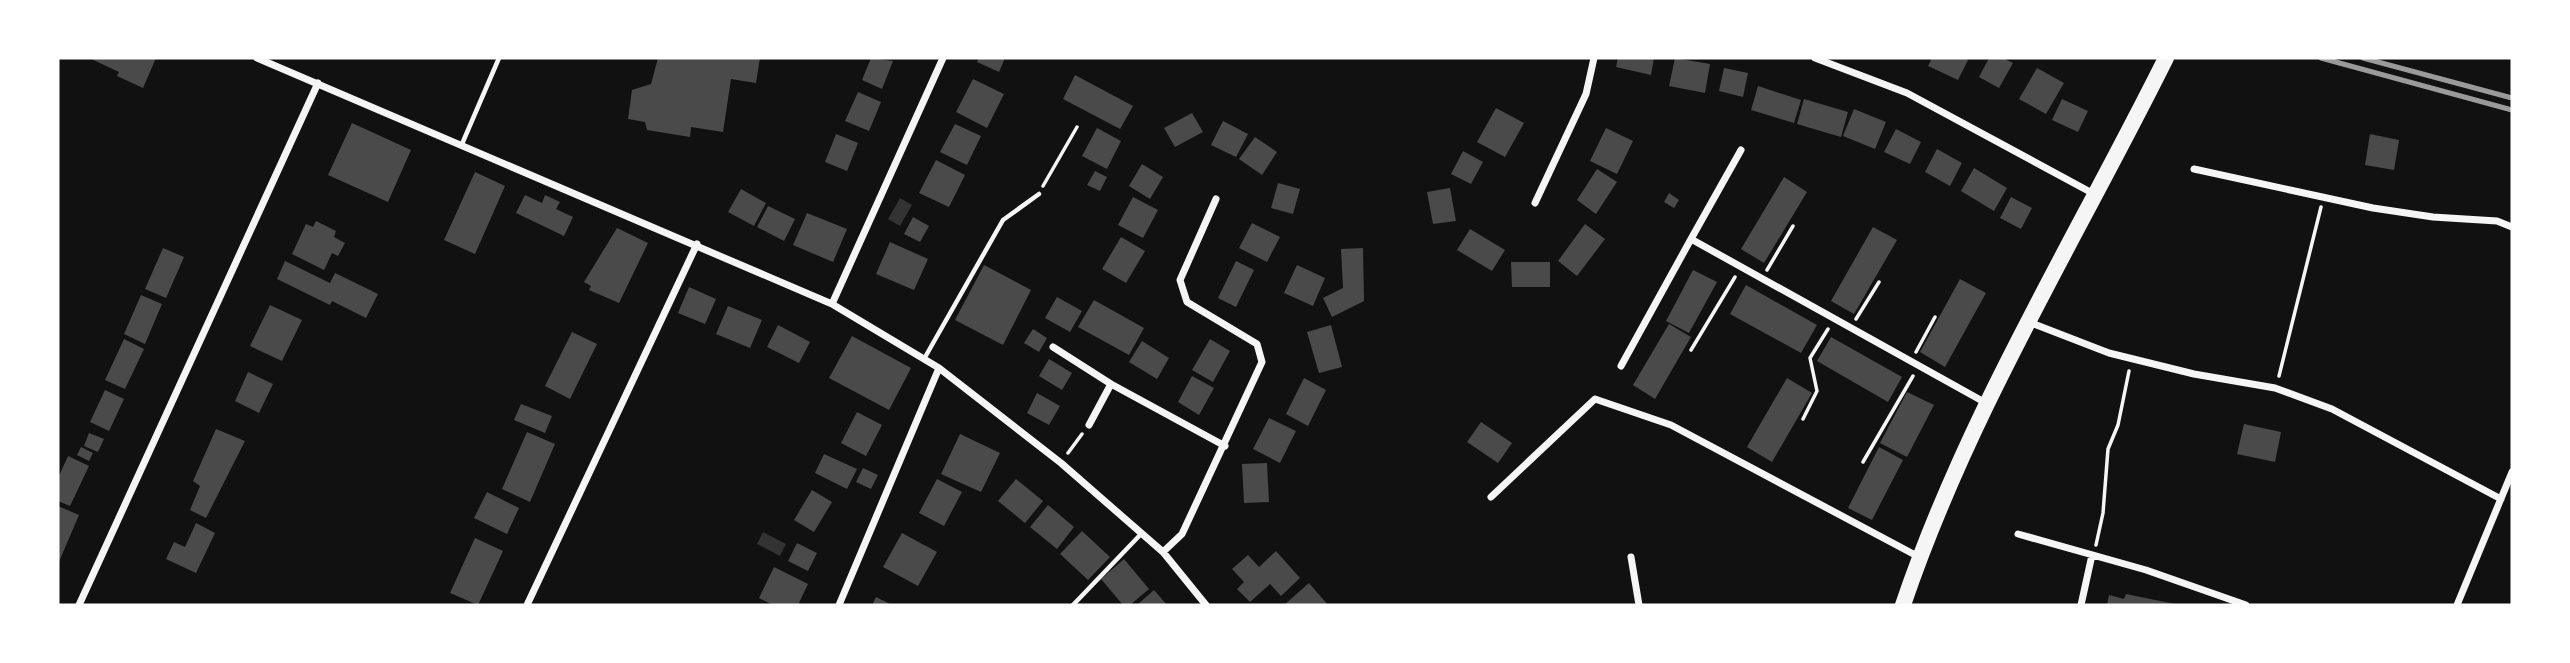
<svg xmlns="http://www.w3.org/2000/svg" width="2570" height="663" font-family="Quicksand,sans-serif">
<rect width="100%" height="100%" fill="#111"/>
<path fill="#333" d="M900,198L912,205L900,226L888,219Z
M763,532L786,544L780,556L757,544Z"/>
<path fill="#4a4a4a" d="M89,58H156L143,88L117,76L119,72Z
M658,58H760L756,83L731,79L723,132L691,127L690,137L647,130L645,122L628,119L632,90L651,84Z
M871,58L893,61L882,89L862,80Z
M979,58H1005L999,72L977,62Z
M1618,58H1654L1651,75L1616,67Z
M1675,58L1710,64L1705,93L1669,86Z
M1932,58H1964L1968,60L1958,80L1928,66Z
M1989,58H2003L2013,63L1999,88L1979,77Z
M1724,68L1748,73L1743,97L1719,91Z
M2037,68L2064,83L2046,114L2019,99Z
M1075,75L1133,106L1120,129L1063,99Z
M973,79L1004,94L987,128L956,112Z
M1758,86L1801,100L1794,123L1751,110Z
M858,92L881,102L869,131L845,121Z
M1804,99L1848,112L1841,137L1797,124Z
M2062,99L2088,111L2078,132L2052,120Z
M1496,108L1524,123L1505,157L1477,142Z
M1854,109L1886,122L1875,149L1843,136Z
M1192,113L1203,132L1175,147L1164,128Z
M1223,121L1248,134L1236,157L1211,145Z
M352,123L411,150L388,202L328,175Z
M955,124L981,136L967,165L940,152Z
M1097,128L1121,141L1107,169L1082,156Z
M1606,128L1633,141L1617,174L1590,161Z
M1896,129L1921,142L1910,164L1884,152Z
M836,134L858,143L847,171L825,162Z
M2370,134L2399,140L2394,170L2365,165Z
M1255,137L1277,152L1262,175L1239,159Z
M1937,149L1962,163L1950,186L1925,172Z
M1463,151L1483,162L1471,184L1451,174Z
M936,160L965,175L949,207L919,193Z
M1142,164L1163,177L1150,199L1129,186Z
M1974,168L2007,188L1994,211L1961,191Z
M1597,169L1617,182L1596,214L1577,200Z
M1095,171L1107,177L1100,191L1087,185Z
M475,172L505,186L475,254L444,240Z
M1784,177L1807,192L1764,263L1741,249Z
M1278,183L1300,189L1293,214L1271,208Z
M1450,188L1456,221L1433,224L1427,192Z
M741,189L766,203L754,226L728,212Z
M1669,193L1679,200L1674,208L1664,202Z
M525,195L542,203L545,195L560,202L556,209L573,217L564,236L516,213Z
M1133,197L1158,210L1143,238L1118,225Z
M2011,197L2032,208L2021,229L2000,218Z
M768,206L795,219L784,241L757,227Z
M807,213L847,229L833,262L793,245Z
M913,217L929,226L920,242L904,234Z
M316,221L336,231L334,237L345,243L338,256L332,253L324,270L292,254L306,224L313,227Z
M1252,223L1280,237L1267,262L1239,248Z
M1585,224L1605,239L1577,276L1558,261Z
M1873,227L1897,240L1854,314L1831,301Z
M617,228L648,243L619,303L589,290L591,286L584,282Z
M1470,229L1505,250L1492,271L1457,250Z
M1121,237L1145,251L1126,283L1102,269Z
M890,242L928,259L914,290L876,274Z
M163,248L184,257L166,298L145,289Z
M1363,248L1364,301L1332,317L1323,298L1343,288L1341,249Z
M285,261L330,283L335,273L378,294L366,318L332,301L330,305L277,279Z
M1236,261L1254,270L1236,307L1218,298Z
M1511,262H1550V287H1512Z
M984,265L1031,290L1003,345L955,320Z
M1297,265L1325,278L1313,306L1284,293Z
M1693,270L1717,282L1689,333L1666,321Z
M1960,279L1986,293L1945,367L1920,352Z
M1746,285L1817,325L1801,353L1730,314Z
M689,287L716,299L705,324L678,313Z
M141,295L162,304L145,344L124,334Z
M1057,297L1082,311L1070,332L1045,318Z
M1094,300L1144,328L1129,355L1078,327Z
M270,305L302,320L282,361L250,346Z
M728,306L762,320L750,348L716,334Z
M1669,324L1691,337L1655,399L1633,385Z
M778,325L810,342L799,363L767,347Z
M1331,325L1342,367L1319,373L1307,332Z
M1033,329L1047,338L1039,352L1024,343Z
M572,332L597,344L570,399L545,386Z
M852,336L911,368L889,410L829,378Z
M1831,337L1902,377L1888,402L1817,361Z
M124,339L144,349L125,389L105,380Z
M1210,339L1230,351L1213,382L1192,370Z
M1142,341L1169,358L1157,379L1129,362Z
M1049,359L1072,373L1062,390L1039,376Z
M248,372L273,384L259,413L235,401Z
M1192,376L1214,388L1199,415L1178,402Z
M1304,378L1326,390L1308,426L1286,414Z
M1787,378L1812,393L1772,462L1747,447Z
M105,390L124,399L109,431L90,422Z
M1907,392L1934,405L1907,457L1880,443Z
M1037,393L1060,406L1049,425L1027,413Z
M521,404L552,416L545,433L514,420Z
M857,412L882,425L866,456L841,443Z
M1269,418L1296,431L1280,463L1253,449Z
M1481,422L1512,443L1498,463L1467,442Z
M2244,424L2281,432L2275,462L2237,454Z
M216,429L245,441L206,518L190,510L200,486L193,481Z
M527,432L555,444L530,502L502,489Z
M89,433L104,439L98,452L84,446Z
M960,434L1000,453L981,492L941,474Z
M81,447L93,453L89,461L77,455Z
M1879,447L1903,460L1872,520L1848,508Z
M824,454L857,469L847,489L815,473Z
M68,456L89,466L70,506L58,501V478Z
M1267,463L1269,502L1244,503L1242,464Z
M863,468L878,475L871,489L856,482Z
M937,479L962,492L944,526L919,513Z
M1016,479L1043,501L1025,523L998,501Z
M812,490L832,502L814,532L794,520Z
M487,492L519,508L507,534L474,518Z
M1048,505L1074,527L1057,549L1030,527Z
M58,506L79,515L58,564Z
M196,523L215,533L196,573L166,559L174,542L185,547Z
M1082,531L1110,557L1088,580L1060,554Z
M902,533L937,552L918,586L883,567Z
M475,538L503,551L478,605L450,593Z
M797,543L817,553L808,571L788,561Z
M1276,551L1300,578L1281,596L1270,584L1250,602L1237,589L1244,582L1232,569L1248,555L1259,567Z
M1124,559L1149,589L1130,605H1123L1101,579Z
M774,567L808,584L798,605H773L759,598Z
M1309,583L1328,605H1284Z
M1154,590L1167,605H1137Z
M2126,594L2175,604V605H2107L2109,595L2124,599Z
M876,597L892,605H872Z"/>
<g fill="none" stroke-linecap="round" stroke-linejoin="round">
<path stroke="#f5f5f5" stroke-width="3.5" d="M1043,186L1077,127
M1767,270L1793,226
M1856,319L1879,282
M1691,350L1735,277
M1916,352L1935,317
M2279,376L2321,207
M1803,419L1817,391L1810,358L1828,329
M1068,453L1082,434
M1863,462L1913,376
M2096,545L2103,513L2108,449L2118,425L2129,371"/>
<path stroke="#f5f5f5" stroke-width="4.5" d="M462,144L499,58
M924,359L1003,220L1039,194
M1073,605L1141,534"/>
<path stroke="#f5f5f5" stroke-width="7" d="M257,58L832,304L939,368L1061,463L1163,552L1206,605
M1815,58L1907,93L2094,194
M2194,169L2373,208L2433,217L2497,221L2512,227
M1535,203L1586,94L1594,58
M1691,239L1741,150
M832,304L943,58
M2029,322L2109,353L2194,374L2275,388L2332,409L2501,499
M1053,347L1111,384
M1621,366L1691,239L1986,403
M1089,425L1111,384L1225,446
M1491,497L1595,399L1671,425L1919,557
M2018,534L2146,570L2246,605
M1163,552L1182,534L1262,362L1257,344L1187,302L1180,280L1216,199
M1631,557L1639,605
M79,605L318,83
M527,605L697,244
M839,605L939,368
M2081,605L2092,555
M2457,605L2512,472"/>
<path stroke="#f5f5f5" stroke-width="16" d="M1903,605C1968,413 2076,239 2166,58"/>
<path stroke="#9a9a9a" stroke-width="5" d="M2321,58L2512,110
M2363,58L2512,98"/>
</g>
<rect width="2570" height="663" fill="none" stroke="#ffffff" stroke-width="119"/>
</svg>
